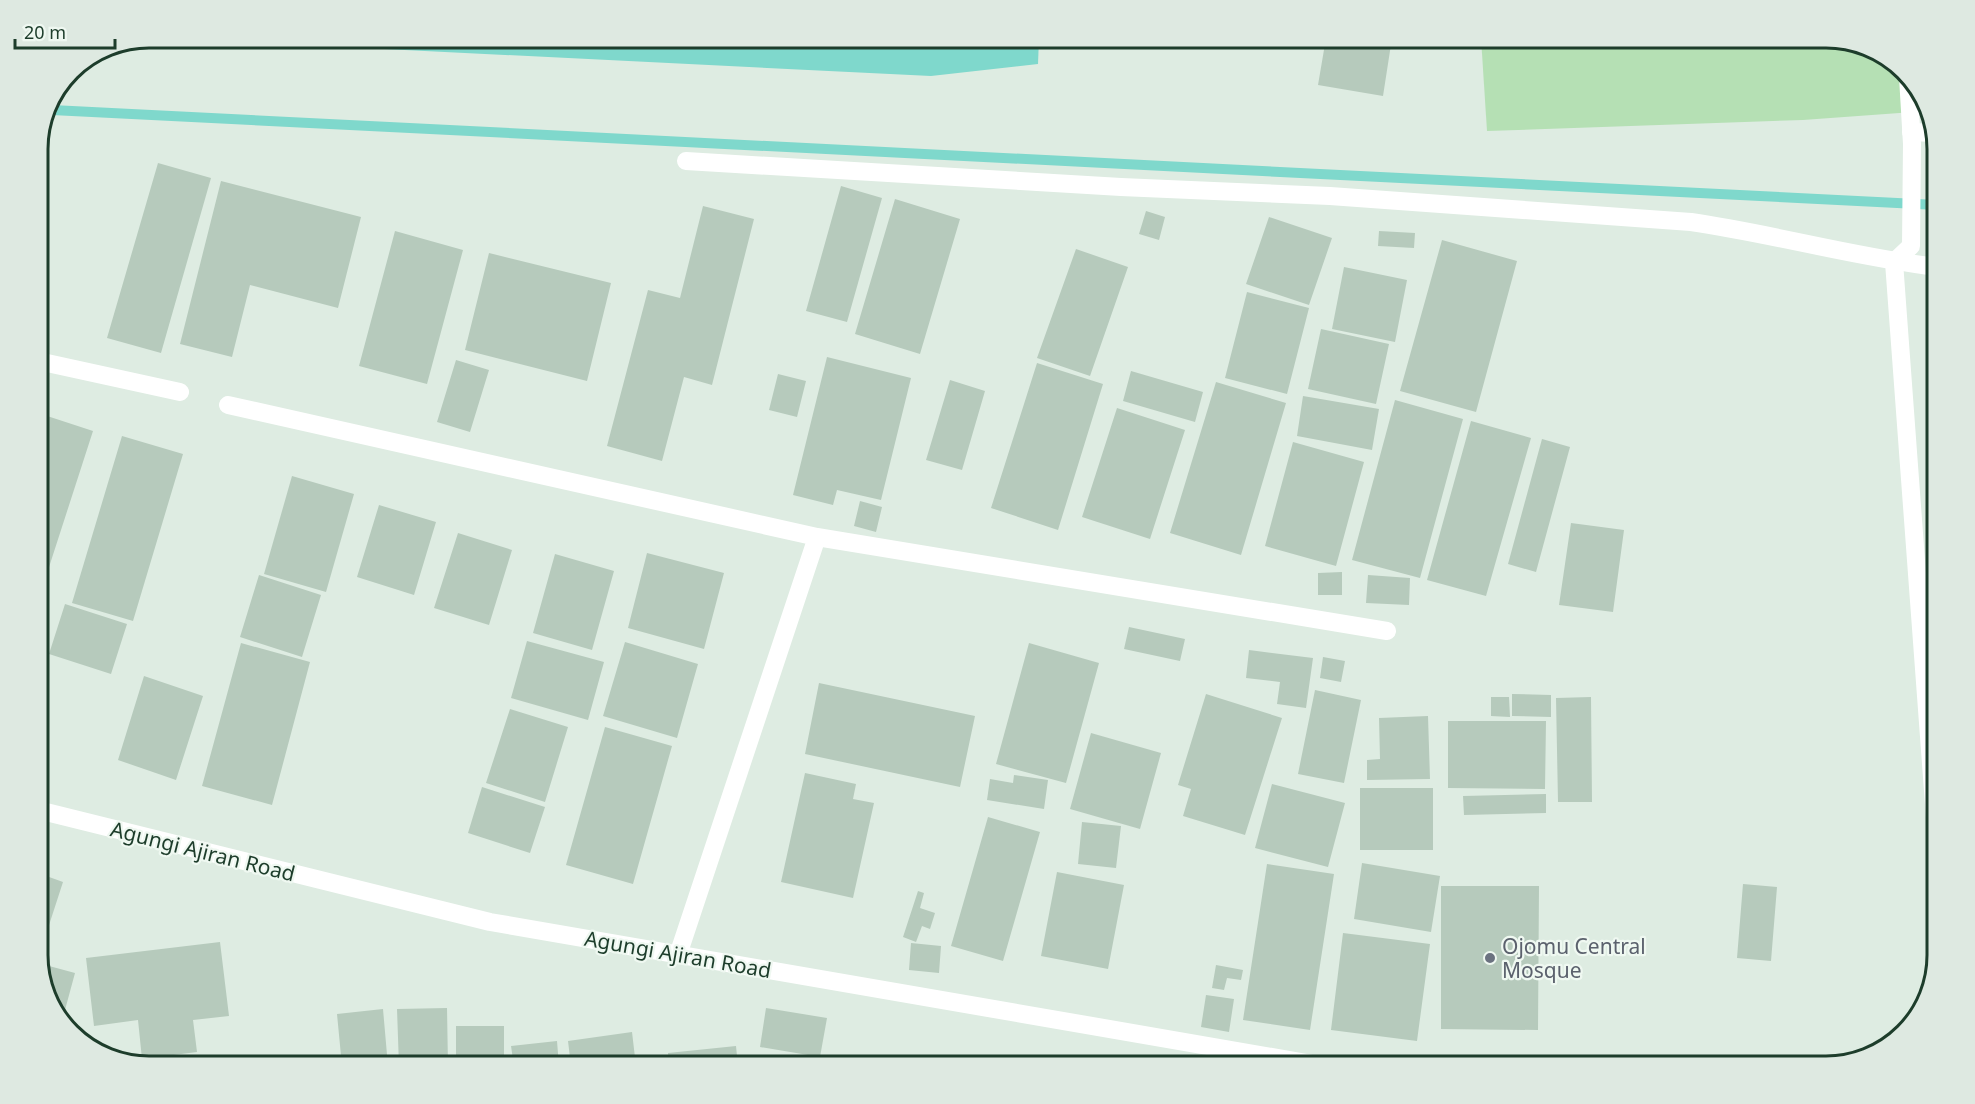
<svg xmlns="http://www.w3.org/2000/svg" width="1975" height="1104" font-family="'Noto Sans',sans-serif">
<rect width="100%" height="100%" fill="#deece2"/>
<path fill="#b5e0b4" d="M1481,38H1826L1882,52L1919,87L1927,111L1803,120L1487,131Z"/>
<path fill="#7fd8cc" d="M164,38H1039L1038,64L931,76Z"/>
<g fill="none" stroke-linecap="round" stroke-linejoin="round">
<path stroke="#7fd8cc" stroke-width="10" d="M52,110L1937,205"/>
</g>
<path fill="#b6cabc" d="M1326,38H1392L1383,96L1318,85Z
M158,163L211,178L161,353L107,338Z
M221,181L361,217L338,308L250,285L232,357L180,344Z
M841,186L882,198L847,322L806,311Z
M895,199L960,219L920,354L855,334Z
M703,206L754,219L712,385L684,377L662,461L607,446L648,290L680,298Z
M1146,211L1165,217L1159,240L1139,234Z
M1269,217L1332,238L1309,305L1246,284Z
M395,231L463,250L427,384L359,366Z
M1379,231L1415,233L1414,248L1378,246Z
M1442,240L1517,261L1476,412L1400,391Z
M1076,249L1128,267L1090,376L1037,358Z
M489,253L611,283L587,381L465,350Z
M1344,267L1407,280L1395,342L1332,329Z
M1247,292L1309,308L1287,394L1225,378Z
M1321,329L1389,344L1376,404L1308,389Z
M827,357L911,378L881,500L837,490L833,505L793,495Z
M456,360L489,370L470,432L437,422Z
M1037,363L1103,384L1058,530L991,508Z
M1131,371L1203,392L1195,422L1123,401Z
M778,374L806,381L797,417L769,410Z
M950,380L985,391L962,470L926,460Z
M1216,382L1286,403L1241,555L1170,533Z
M1303,396L1379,409L1372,450L1297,436Z
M1395,400L1463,419L1420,578L1352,560Z
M1117,408L1185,430L1150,539L1082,517Z
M38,413L93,431L40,595H38Z
M1471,421L1531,438L1486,596L1427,580Z
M122,436L183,454L133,621L72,603Z
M1542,439L1570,447L1536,572L1508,564Z
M1293,442L1364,462L1336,566L1265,546Z
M292,476L354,494L326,592L264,574Z
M860,501L882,507L876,532L854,526Z
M379,505L436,522L414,595L357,577Z
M1571,523L1624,530L1613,612L1559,605Z
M458,533L512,550L489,625L434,608Z
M647,553L724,573L704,649L628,628Z
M555,554L614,571L592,650L533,633Z
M1342,572V595H1318V573Z
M259,575L321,595L302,657L240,637Z
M1368,575L1410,578L1409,605L1366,603Z
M65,604L127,624L111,674L49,654Z
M1129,627L1185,639L1180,661L1124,649Z
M527,641L604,662L588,720L511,698Z
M625,642L698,664L677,738L603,716Z
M241,643L310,662L272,805L202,786Z
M1029,643L1099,663L1066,783L996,764Z
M1249,650L1313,658L1306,708L1277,704L1280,682L1246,678Z
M1323,657L1345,661L1341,682L1320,678Z
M144,676L203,696L176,780L118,760Z
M819,683L975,716L960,787L805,754Z
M1315,690L1361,700L1344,783L1298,774Z
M1206,694L1282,718L1245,835L1183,816L1191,789L1178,785Z
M1512,694L1551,695V717L1512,716Z
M1491,697H1509L1510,717L1491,716Z
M1591,697L1592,802H1558L1556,698Z
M510,709L568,727L545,802L486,783Z
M1428,716L1430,779L1367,780V760L1380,759L1379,718Z
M1448,721H1546L1545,789L1448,788Z
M605,727L672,746L633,884L566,865Z
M1091,733L1161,753L1140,829L1070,809Z
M805,773L856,784L853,799L874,803L853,898L781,882Z
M1014,775L1048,780L1044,809L987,800L990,779L1013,783Z
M1272,784L1345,803L1328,867L1255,848Z
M482,787L545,807L530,853L468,833Z
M1360,788H1433V850H1360Z
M1546,794V813L1464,815L1463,796Z
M988,817L1040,832L1003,961L951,946Z
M1082,822L1121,826L1116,868L1078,864Z
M1362,863L1440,876L1431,932L1354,919Z
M1267,864L1334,874L1310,1030L1243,1020Z
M1057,872L1124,885L1108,969L1041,956Z
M38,873L63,882L38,959Z
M1743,884L1777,887L1771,961L1737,958Z
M1441,886H1539L1538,1030L1441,1029Z
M918,891L924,893L920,908L935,913L930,929L922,926L916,942L903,937Z
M1343,933L1430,944L1417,1041L1331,1030Z
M220,942L229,1016L193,1020L197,1052L142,1059L138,1020L94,1026L86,958Z
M911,943L941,946L939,973L909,970Z
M38,963L75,973L62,1021L53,1011Z
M1216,965L1243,970L1241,980L1227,978L1224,990L1212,988Z
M1206,995L1234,999L1229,1032L1201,1027Z
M447,1008L448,1066H399L397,1009Z
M766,1008L827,1018L820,1057L760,1047Z
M383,1009L388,1066H342L337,1014Z
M456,1026H504V1066H456Z
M632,1032L636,1066H571L568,1041Z
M557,1041L559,1066H514L511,1046Z
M736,1046L738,1066H669L668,1053Z"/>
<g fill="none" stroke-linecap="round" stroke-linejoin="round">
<path stroke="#fff" stroke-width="18" d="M1911,132L1934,133
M686,161L1121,187L1330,196L1691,222C1774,234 1854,257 1937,267
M38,361L180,392
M228,405L817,537L1387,631
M678,955L817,537"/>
<path stroke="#fff" stroke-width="18" d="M1908,77L1912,144L1911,246L1894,262L1937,845
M38,810L490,922L1324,1066"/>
</g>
<circle fill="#6b7280" stroke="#eff8f1" stroke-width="2" cx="1490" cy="958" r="6"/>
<g text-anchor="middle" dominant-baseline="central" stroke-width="4.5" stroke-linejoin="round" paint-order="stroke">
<g font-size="21" fill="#1d3d2b" stroke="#eff8f1">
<text transform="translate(203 851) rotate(14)">Agungi Ajiran Road</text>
<text transform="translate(678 954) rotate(10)">Agungi Ajiran Road</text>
</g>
<g font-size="21" fill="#5b616d" stroke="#eff8f1" text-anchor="start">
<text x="1502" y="946">Ojomu Central<tspan x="1502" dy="24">Mosque</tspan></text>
</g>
</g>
<path d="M0 0H1975V1104H0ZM149 48H1826A101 101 0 0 1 1927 149V955A101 101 0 0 1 1826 1056H149A101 101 0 0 1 48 955V149A101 101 0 0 1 149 48Z" fill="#dee9e1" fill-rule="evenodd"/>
<path fill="none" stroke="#1d3d2b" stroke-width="3" d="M149 48H1826A101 101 0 0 1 1927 149V955A101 101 0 0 1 1826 1056H149A101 101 0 0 1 48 955V149A101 101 0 0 1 149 48Z"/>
<path d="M15 39v9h100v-9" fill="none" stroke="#1d3d2b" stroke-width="3"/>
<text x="24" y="39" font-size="18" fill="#1d3d2b" stroke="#eff8f1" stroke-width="4.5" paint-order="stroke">20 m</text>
</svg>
